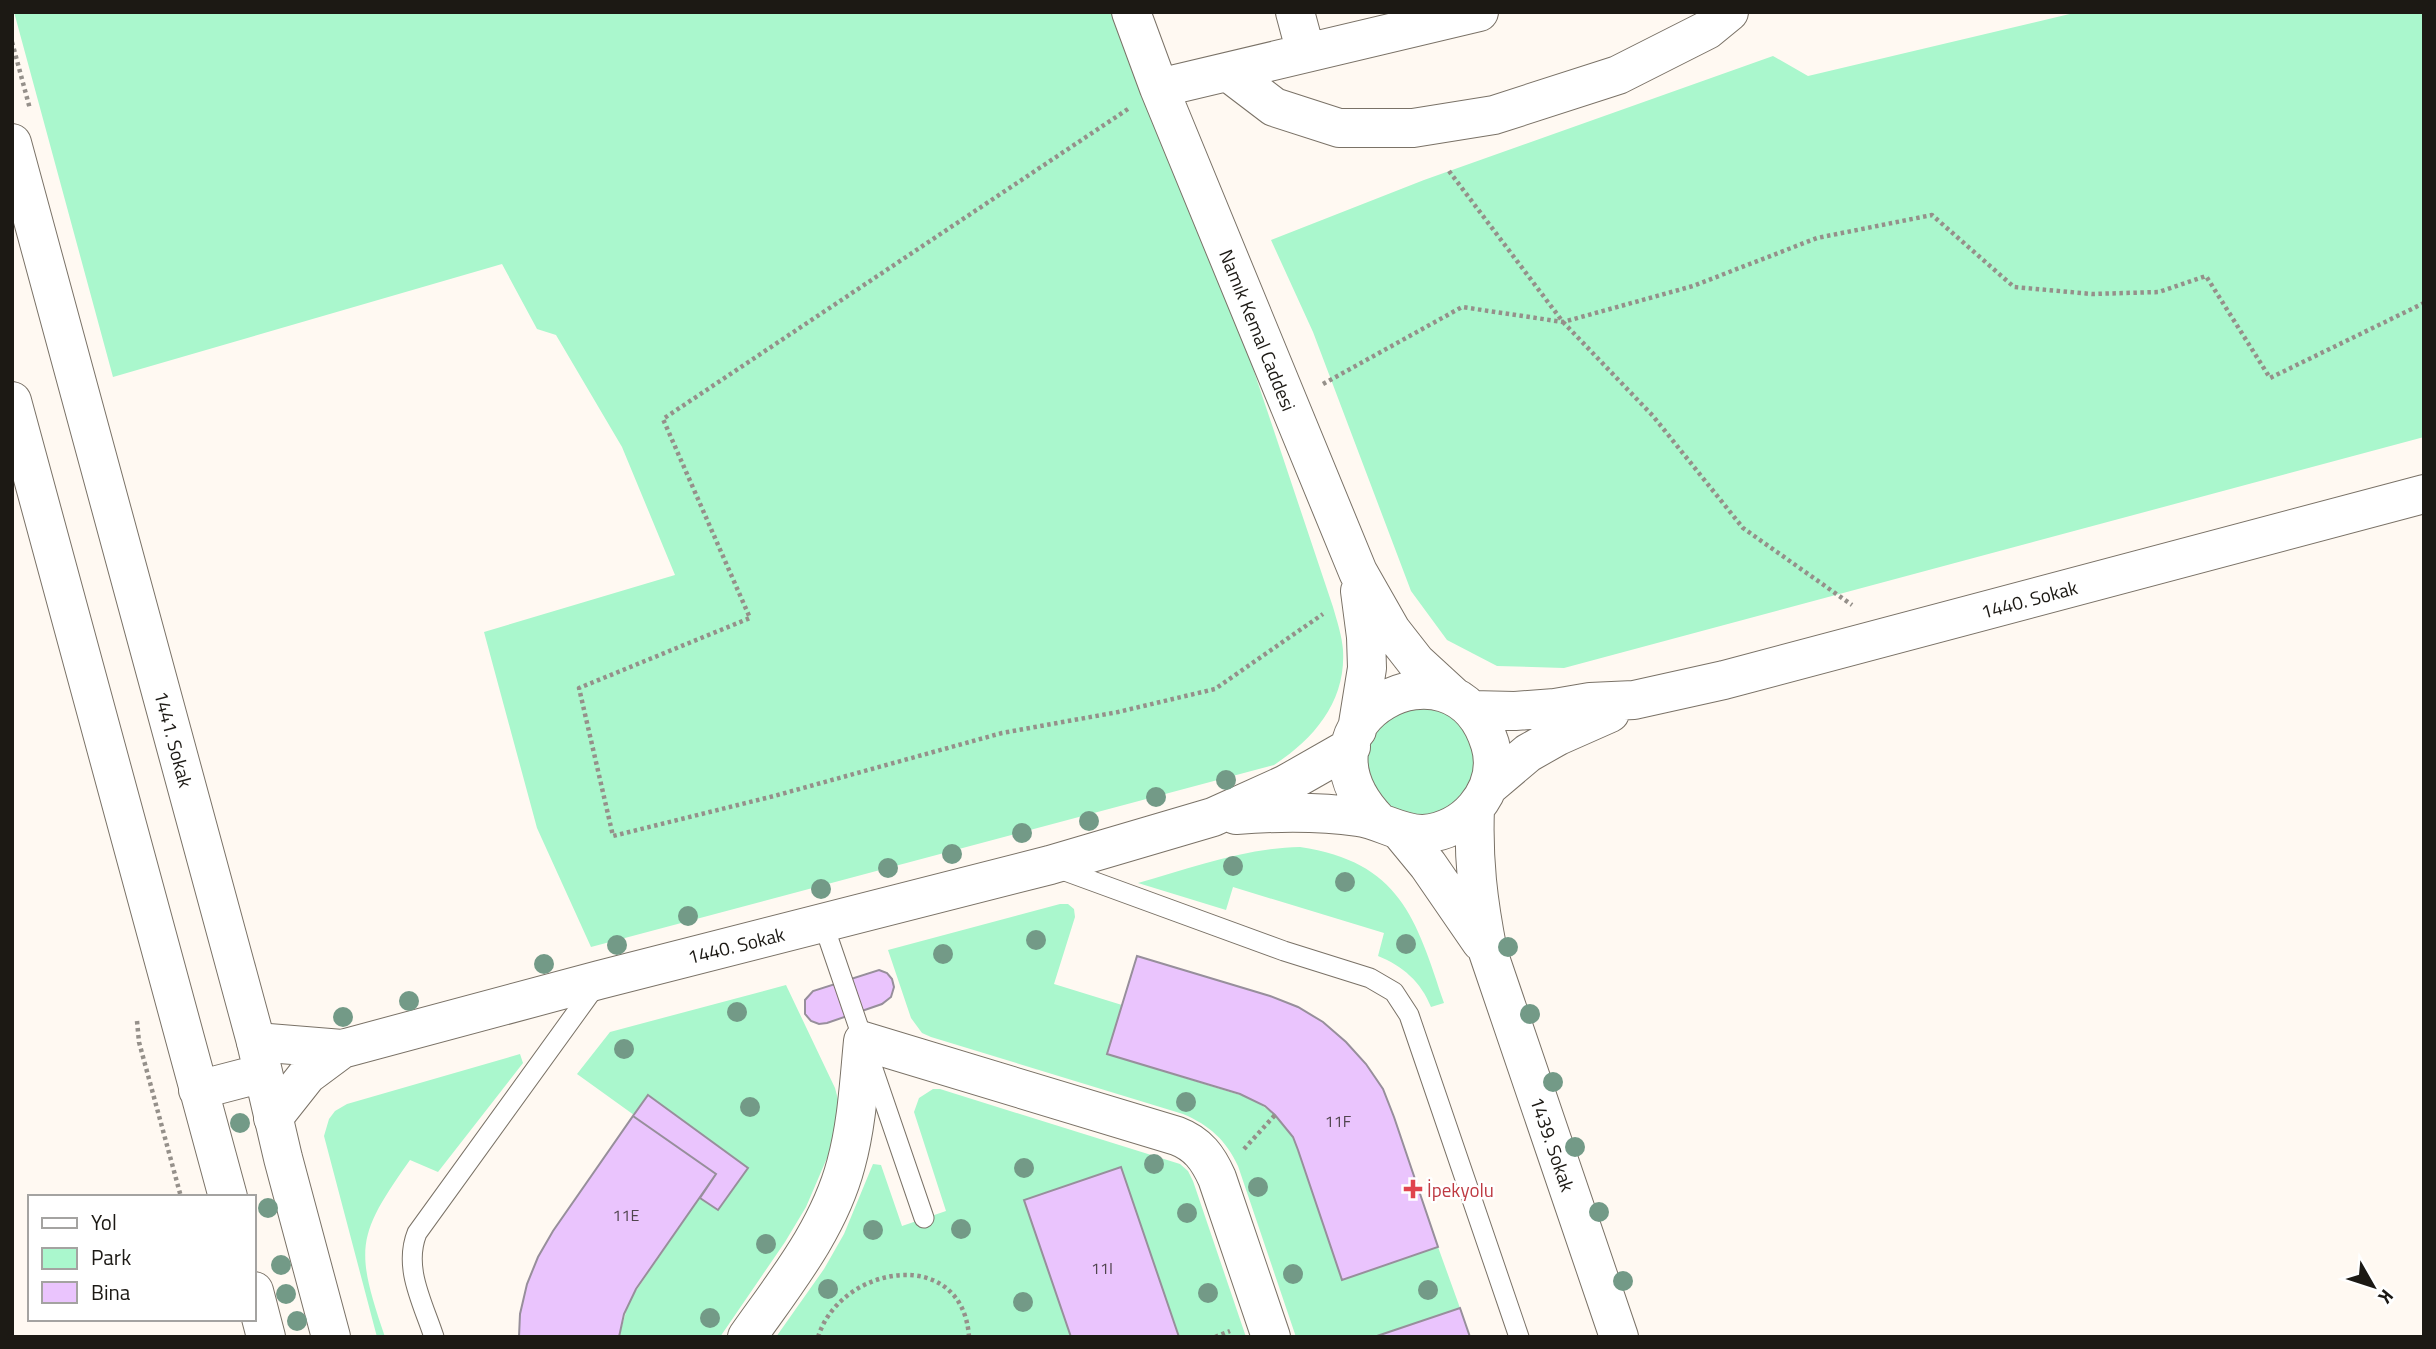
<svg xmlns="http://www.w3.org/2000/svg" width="2436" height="1349" font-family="'Titillium Web',sans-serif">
<rect width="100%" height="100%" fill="#fff9f2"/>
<path fill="#aaf7cd" d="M14,12H1130L1159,88L1333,607C1337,621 1342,636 1343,650C1346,701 1315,738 1274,765L591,947L537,828L484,632L675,575L622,447L556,335L537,329L502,264L113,377Z
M2078,12H2424V437L1564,668L1497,666L1447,640L1411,591L1313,332L1271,240L1424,180L1773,56L1808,76Z
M1367 762a54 54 0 1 1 108 0a54 54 0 1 1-108 0Z
M1300,847C1400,862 1416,918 1444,1003L1431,1007C1421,982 1403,966 1378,956L1384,933L1233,887L1226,910L1138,883C1191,868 1245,848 1300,847Z
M1060,904H1068L1074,909L1075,917L1054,984L1122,1005L1107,1054L1253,1099L1275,1115L1293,1137L1342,1279L1438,1247L1460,1308L1374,1337H1296L1238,1166C1226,1140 1209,1125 1183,1114L931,1037L922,1033L911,1018L888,950Z
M786,985L835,1088L840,1107L836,1137L806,1207L785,1242L720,1337H619L629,1301L716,1174L577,1074L610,1032Z
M520,1054L523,1063L438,1172L410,1160C356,1236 355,1249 385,1337H377L324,1136L329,1119L335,1111L347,1104Z
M933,1089H940L1180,1164L1188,1171L1193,1181L1246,1337H776L824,1269L844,1234L873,1164L881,1165L902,1226L946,1211L914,1112L919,1098Z"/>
<path fill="#eac4fd" stroke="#978f9b" stroke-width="2" d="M1137,956L1270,996L1298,1007L1323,1022L1346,1042L1366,1064L1383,1089L1394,1117L1438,1247L1342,1280L1298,1150L1293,1137L1275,1115L1265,1106L1240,1094L1107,1054Z
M879,970L887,973L892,979L894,987L891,997L882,1004L827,1023L819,1024L811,1021L805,1014V1000L813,991Z
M648,1095L748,1168L718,1210L700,1198L716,1174L633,1116Z
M633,1116L716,1174L636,1289L624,1314L619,1337H519L520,1314L527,1284L538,1257L553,1231Z
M1121,1167L1179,1337H1071L1024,1200Z
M1460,1308L1470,1337H1374Z"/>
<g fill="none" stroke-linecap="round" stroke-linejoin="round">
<g stroke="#7a7267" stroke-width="21">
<path id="service" d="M1054,867L1284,951L1370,978L1394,992L1409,1015L1519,1337
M823,923L924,1218
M434,1337C423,1303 403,1268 417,1233L597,984"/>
</g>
<g stroke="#7a7267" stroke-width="40">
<path id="minor" d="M1131,12L1159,88L1358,572L1391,630L1416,662L1453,696
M1295,12L1306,53
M1228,72L1274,107L1339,128H1413L1494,115L1618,75L1707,30L1729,12
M1159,88L1479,12
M1472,710L1515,711L1555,708L1590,702L1634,700L1724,680L2424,494
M1357,730L1367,668L1366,637L1360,591
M1489,786L1528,753L1558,736L1610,713
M1475,808C1473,860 1478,901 1488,952L1619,1337
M1236,815C1277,812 1317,811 1358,817C1381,820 1401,835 1424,834C1444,832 1462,823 1475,808C1490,790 1497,767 1490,744C1455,628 1280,719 1378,821
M1400,831L1428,865L1481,942
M256,1042L342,1049L599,980L1050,865L1213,817L1286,784L1351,747
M273,1118L307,1075L342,1049
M747,1337C785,1283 829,1229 846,1164C857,1124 859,1082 863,1041L1177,1136C1198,1144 1208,1158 1217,1178L1271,1337"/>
</g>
<g stroke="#7a7267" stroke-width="40">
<path id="tertiary" d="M12,143L256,1042L283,1158L331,1337
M12,401L228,1197
M198,1090L263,1073
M254,1291L266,1337"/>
</g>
<path stroke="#95908a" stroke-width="4.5" stroke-dasharray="3.5 3.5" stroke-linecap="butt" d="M12,42L30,109
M1128,109L663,419L750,618L579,688L613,836L774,796L1002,733L1118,712L1215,689L1323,614
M1449,171L1563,322L1653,416L1743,528L1852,605
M1323,384L1462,307L1563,322L1693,286L1817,238L1932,215L2014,287L2092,294L2159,292L2206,276L2270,378L2424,303
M137,1021L139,1042L181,1197
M1244,1149L1275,1115
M818,1337C841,1264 963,1245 969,1337
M1215,1337L1230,1331"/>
<use href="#service" stroke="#fff" stroke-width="19"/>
<use href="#minor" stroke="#fff" stroke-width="38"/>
<use href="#tertiary" stroke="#fff" stroke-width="38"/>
</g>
<g fill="#739a87">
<circle cx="1226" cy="780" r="10"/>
<circle cx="1156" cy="797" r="10"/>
<circle cx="1089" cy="821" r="10"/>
<circle cx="1022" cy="833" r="10"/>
<circle cx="952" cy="854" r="10"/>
<circle cx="1233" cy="866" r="10"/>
<circle cx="888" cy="868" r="10"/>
<circle cx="1345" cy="882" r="10"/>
<circle cx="821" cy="889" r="10"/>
<circle cx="688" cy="916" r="10"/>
<circle cx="1036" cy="940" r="10"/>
<circle cx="1406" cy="944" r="10"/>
<circle cx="617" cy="945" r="10"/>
<circle cx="1508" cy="947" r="10"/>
<circle cx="943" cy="954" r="10"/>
<circle cx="544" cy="964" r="10"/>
<circle cx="409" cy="1001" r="10"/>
<circle cx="737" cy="1012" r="10"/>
<circle cx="1530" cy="1014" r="10"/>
<circle cx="343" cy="1017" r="10"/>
<circle cx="624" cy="1049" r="10"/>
<circle cx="1553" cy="1082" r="10"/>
<circle cx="1186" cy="1102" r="10"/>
<circle cx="750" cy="1107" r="10"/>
<circle cx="240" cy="1123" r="10"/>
<circle cx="1575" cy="1147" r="10"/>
<circle cx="1154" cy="1164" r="10"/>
<circle cx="1024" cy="1168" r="10"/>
<circle cx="1258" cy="1187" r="10"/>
<circle cx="268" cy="1208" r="10"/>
<circle cx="1599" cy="1212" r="10"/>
<circle cx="1187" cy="1213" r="10"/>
<circle cx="961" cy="1229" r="10"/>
<circle cx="873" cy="1230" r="10"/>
<circle cx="766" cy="1244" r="10"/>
<circle cx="281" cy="1265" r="10"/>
<circle cx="1293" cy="1274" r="10"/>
<circle cx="1623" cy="1281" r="10"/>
<circle cx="828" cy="1289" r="10"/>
<circle cx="1428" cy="1290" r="10"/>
<circle cx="1208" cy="1293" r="10"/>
<circle cx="286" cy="1294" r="10"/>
<circle cx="1023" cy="1302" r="10"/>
<circle cx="710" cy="1318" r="10"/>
<circle cx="297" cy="1321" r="10"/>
</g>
<path fill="#e0444e" stroke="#fff" stroke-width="2.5" d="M1409.5 1178.5h7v7h7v7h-7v7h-7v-7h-7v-7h7z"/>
<g text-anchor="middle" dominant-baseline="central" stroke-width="5" stroke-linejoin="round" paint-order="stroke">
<g font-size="16" fill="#50444e">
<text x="1338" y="1121">11F</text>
<text x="626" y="1215">11E</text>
<text x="1102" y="1268">11I</text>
</g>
<g font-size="19" fill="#1c1914" stroke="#fff">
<text transform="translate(1258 330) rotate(68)">Namık Kemal Caddesi</text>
<text transform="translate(2029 599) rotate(-15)">1440. Sokak</text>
<text transform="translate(174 739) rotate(75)">1441. Sokak</text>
<text transform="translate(736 945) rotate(-14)">1440. Sokak</text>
<text transform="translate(1553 1144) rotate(71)">1439. Sokak</text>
</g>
<g font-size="19" fill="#be3a42" stroke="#fff" text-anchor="start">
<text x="1427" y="1189">İpekyolu</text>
</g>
</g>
<rect width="2436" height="1349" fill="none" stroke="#1c1914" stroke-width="28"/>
<rect x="28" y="1195" width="228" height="126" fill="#ffffff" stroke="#a4a3a1" stroke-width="2"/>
<rect x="42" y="1218" width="35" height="10" fill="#ffffff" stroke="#a4a3a1" stroke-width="2"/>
<text x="91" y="1230" font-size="21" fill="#1c1914">Yol</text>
<rect x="42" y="1248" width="35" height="21" fill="#aaf7cd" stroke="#a4a3a1" stroke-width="2"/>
<text x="91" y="1265" font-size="21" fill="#1c1914">Park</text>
<rect x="42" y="1282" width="35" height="21" fill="#eac4fd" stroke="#a4a3a1" stroke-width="2"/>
<text x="91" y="1300" font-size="21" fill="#1c1914">Bina</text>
<g transform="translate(2373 1286) rotate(129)" stroke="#ffffff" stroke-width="5" paint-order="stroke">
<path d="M0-5L12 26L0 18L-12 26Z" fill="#1c1914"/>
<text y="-10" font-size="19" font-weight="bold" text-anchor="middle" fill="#1c1914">K</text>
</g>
</svg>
